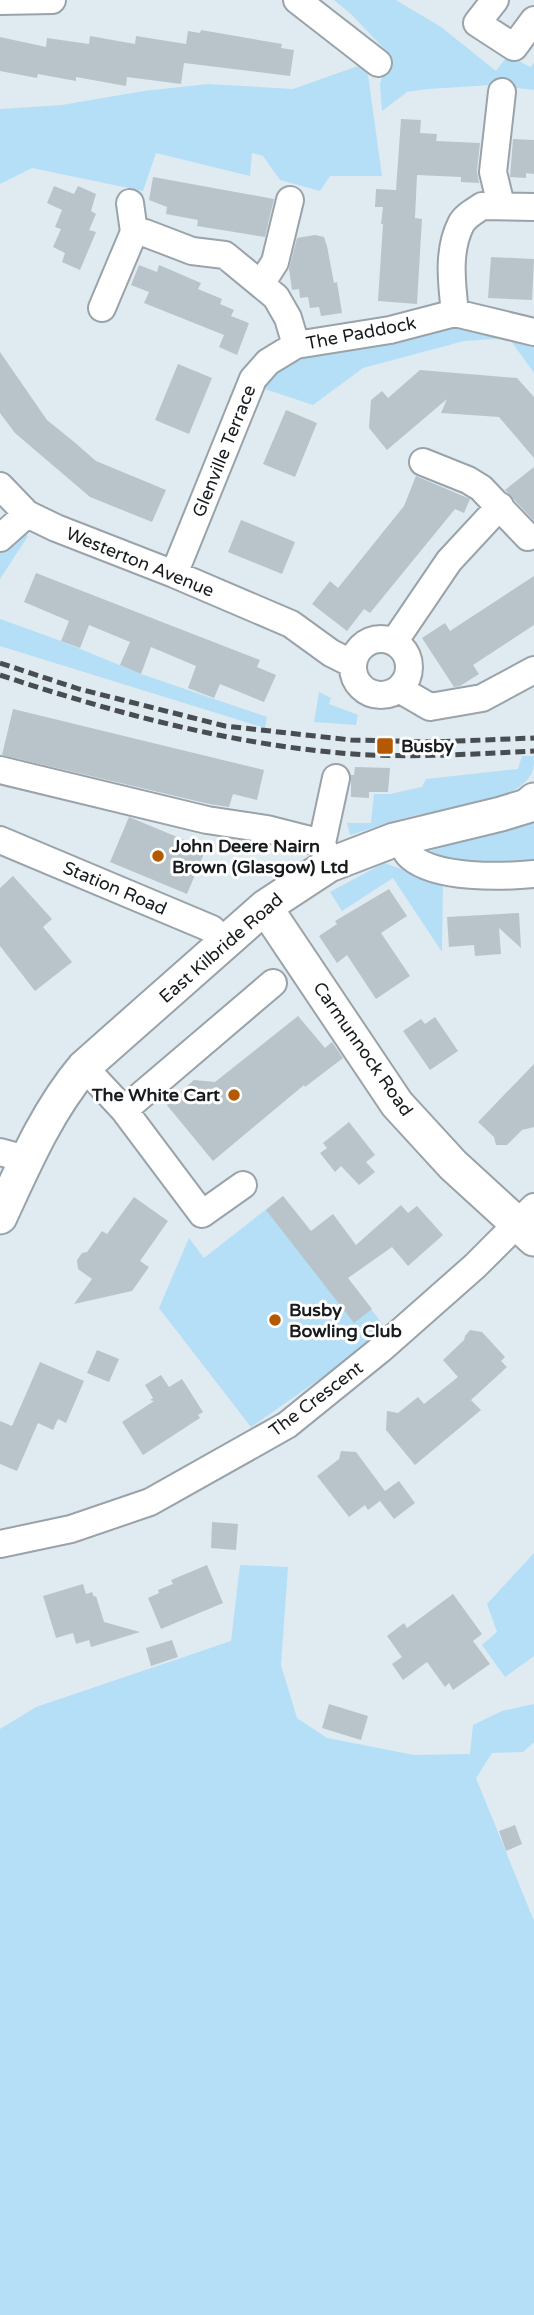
<svg xmlns="http://www.w3.org/2000/svg" width="534" height="2315" font-family="'Varela Round',sans-serif">
<rect width="100%" height="100%" fill="#dfeaf1"/>
<path fill="#b5dff6" d="M334,0H396L441,27L496,71L508,55L530,67L534,63V90L491,85L428,89L407,92L382,111L380,84L390,55L351,14Z
M361,65L368,75L382,176H330L320,191L280,180L263,156L252,153L250,176L156,153L143,191L32,168L0,184V109L62,105L144,91L208,84L293,89Z
M454,327H472L534,343V373L509,338L464,341L363,368L313,405L262,388L275,370L289,360Z
M20,529L28,536L0,579V546Z
M0,619L61,641L141,674L267,717L265,728L0,646Z
M319,692L331,698L329,704L358,715L356,725L314,722Z
M522,756H534C534,766 534,773 526,781C502,806 446,808 413,816C391,821 370,829 350,835L347,823H371L374,794H390L422,787L426,779L518,769Z
M534,823V864L449,862L424,853L483,834Z
M384,863L443,883L442,952L393,878L342,911L330,892Z
M283,1196L388,1331L251,1427L159,1308L189,1238L204,1258Z
M534,1553V1656L505,1677L482,1645L497,1632L487,1604Z
M240,1565L288,1567L281,1665L297,1718L327,1738L414,1755L470,1754L473,1725L502,1711L534,1704V1742L523,1752L492,1753L476,1778L534,1921V2315H0V1729L36,1707L231,1641Z"/>
<path fill="#b9c4ca" d="M201,30L282,44L281,48L294,50L290,76L184,63L181,84L127,77L126,86L76,77V81L38,74L37,78L0,71V37L46,47L47,38L89,44L90,36L135,44L136,36L186,44L188,31L200,33Z
M401,119L421,120L420,133L437,134L436,141L480,143L477,171L479,183L461,182V177L417,175L415,218L422,219L417,304L378,301L383,224H381L383,207H375L376,189L396,190Z
M513,139L534,140V174L526,173V178L510,177Z
M153,177L274,199L265,237L197,226L198,220L166,214L167,207L149,200Z
M54,186L74,194L78,186L96,194L91,211L96,214L89,230L96,232L80,270L62,262L65,253L53,247L61,229L55,227L62,210L47,203Z
M315,235L324,237L327,246L334,283L337,282L342,313L321,316L319,307L310,308L308,297L300,298L299,289L292,290L289,269L297,238Z
M491,257L534,259L532,300L488,298Z
M139,265L157,272L159,265L201,283L198,289L222,299L220,304L234,310L231,316L249,323L237,355L219,347L224,335L144,303L149,292L131,285Z
M0,352L47,420L73,441L96,461L166,490L152,522L90,497L15,433L0,413Z
M178,364L212,378L189,434L155,420Z
M420,370L517,378L534,397V458L499,417L441,413L447,399L387,450L369,428L371,400L382,391L388,398Z
M286,410L317,423L295,477L263,464Z
M534,467V521L505,490Z
M416,476L470,499L464,513L455,509L370,613L364,609L347,631L312,604L330,581L338,588L404,506Z
M241,520L295,542L282,574L228,552Z
M36,573L260,660L257,667L276,675L264,702L220,684L214,698L188,688L196,666L151,647L141,674L120,665L130,642L89,625L80,648L61,641L69,621L24,602Z
M534,576V625L473,665L479,674L460,686L454,687L422,638L445,623L450,631Z
M13,709L264,770L257,800L233,794L229,807L209,804L2,755Z
M355,767L390,768L388,792H369V798L351,797V775H354Z
M129,817L206,849L187,894L110,862Z
M13,876L52,919L43,927L72,962L35,991L0,946V888Z
M389,889L407,916L381,933L410,976L376,999L347,955L337,963L319,936L337,924L335,921Z
M519,913L521,948L499,928L501,954L475,956L474,945L449,947L447,917Z
M298,1016L325,1048L332,1042L343,1058L305,1087L304,1085L213,1161L166,1104L194,1080L215,1082Z
M435,1017L458,1051L430,1070L403,1031L421,1019L425,1024Z
M534,1064V1127L522,1130L507,1145H496L494,1137L478,1122Z
M349,1122L375,1155L366,1162L375,1172L359,1185L341,1166L335,1172L320,1153L327,1148L323,1143Z
M283,1196L311,1231L333,1214L356,1245L401,1205L408,1213L417,1206L443,1235L408,1266L392,1247L348,1278L372,1309L354,1323L266,1210Z
M134,1197L168,1221L140,1261L149,1267L132,1291L74,1304L92,1279L78,1269L77,1260L82,1253L87,1252L102,1231L107,1234Z
M470,1330L482,1332L505,1357L501,1361L507,1367L471,1400L481,1410L415,1465L386,1430L387,1411L398,1413L418,1397L424,1404L458,1377L443,1360L464,1340L465,1336Z
M97,1350L119,1359L109,1382L87,1373Z
M40,1362L84,1381L66,1423L58,1419L53,1430L38,1423L17,1471L0,1464V1421L12,1426Z
M161,1375L169,1387L182,1379L203,1412L198,1415L200,1418L143,1455L122,1422L154,1401L150,1400L153,1398L145,1385Z
M341,1451L356,1452L385,1491L399,1481L415,1503L394,1519L380,1501L368,1510L365,1505L349,1517L317,1476L339,1459Z
M212,1522L238,1524L236,1550L211,1548Z
M207,1565L223,1603L161,1629L148,1598L159,1593L158,1590L173,1584L171,1580Z
M83,1584L86,1594L92,1592L94,1597L96,1596L104,1622L140,1632L91,1647L89,1640L76,1644L73,1633L56,1638L43,1596Z
M453,1594L482,1634L473,1641L490,1664L453,1690L449,1683L445,1687L427,1662L403,1680L392,1664L402,1657L387,1636L404,1623L407,1628Z
M172,1640L178,1657L151,1666L146,1648Z
M329,1704L368,1716L361,1740L322,1728Z
M515,1825L522,1844L506,1851L499,1831Z"/>
<g fill="none" stroke-linecap="round" stroke-linejoin="round">
<g stroke="#99a3a9" stroke-width="30">
<path id="minor" d="M297,0L378,63
M495,0L477,23L514,47L534,20
M0,1L52,0
M130,203L134,232
M501,205L493,172L502,92
M261,284L275,262L290,200
M102,308L134,232L145,233L192,251L225,255L276,297L288,318L296,345L390,330L455,313L534,332
M455,313C452,285 447,251 461,224C465,216 475,211 482,206L534,207
M423,462L468,480L481,488L528,537
M0,486L27,514L56,528L174,574L291,624L331,653L353,664
M0,538L27,514
M174,574L253,379L268,362L296,345
M353 667a28 28 0 1 1 56 0a28 28 0 1 1-56 0Z
M394,642L449,561L500,506
M399,689L430,707L482,698L534,670
M0,770L207,820L267,829L322,843
M402,838C404,846 405,852 411,857C437,879 502,877 534,874
M0,840L212,929L223,943
M327,858L322,843L336,778
M84,1067L124,1110L202,1214L243,1185
M124,1110L273,983
M0,1152L26,1159
M0,1544L71,1529L150,1502L287,1425L381,1349L475,1266L534,1207"/>
</g>
<g stroke="#99a3a9" stroke-width="37">
<path id="major" d="M265,907L397,1104L453,1165L534,1239
M0,1217C24,1165 47,1111 84,1067L265,907L329,865L394,840L501,814L527,806L534,800"/>
</g>
<use href="#minor" stroke="#fff" stroke-width="26"/>
<use href="#major" stroke="#fff" stroke-width="33"/>
<path stroke="#474d50" stroke-width="5" stroke-dasharray="10 5" stroke-linecap="butt" d="M0,663L79,689L225,726L351,740L433,742L534,738
M0,675C115,713 232,745 353,754C413,758 474,754 534,751"/>
</g>
<g fill="#b55802" stroke="#fff" stroke-width="2.5">
<rect x="376" y="737" width="18" height="18" rx="3.5"/>
<circle cx="158" cy="856" r="7"/>
<circle cx="234" cy="1095" r="7"/>
<circle cx="275" cy="1320" r="7"/>
</g>
<g text-anchor="middle" dominant-baseline="central" stroke-width="6" stroke-linejoin="round" paint-order="stroke">
<g font-size="18" fill="#171b1d" stroke="#fff">
<text transform="translate(361 333) rotate(-11)">The Paddock</text>
<text transform="translate(224 451) rotate(-68)">Glenville Terrace</text>
<text transform="translate(140 562) rotate(22)">Westerton Avenue</text>
<text transform="translate(115 888) rotate(23)">Station Road</text>
<text transform="translate(221 948) rotate(-41)">East Kilbride Road</text>
<text transform="translate(363 1049) rotate(55)">Carmunnock Road</text>
<text transform="translate(316 1399) rotate(-37)">The Crescent</text>
</g>
<g font-size="18" font-weight="bold" fill="#171b1d" stroke="#fff" text-anchor="start">
<text x="401" y="746">Busby</text>
<text x="172" y="846">John Deere Nairn<tspan x="172" dy="21">Brown (Glasgow) Ltd</tspan></text>
<text x="220" y="1095" text-anchor="end">The White Cart</text>
<text x="289" y="1310">Busby<tspan x="289" dy="21">Bowling Club</tspan></text>
</g>
</g>
</svg>
